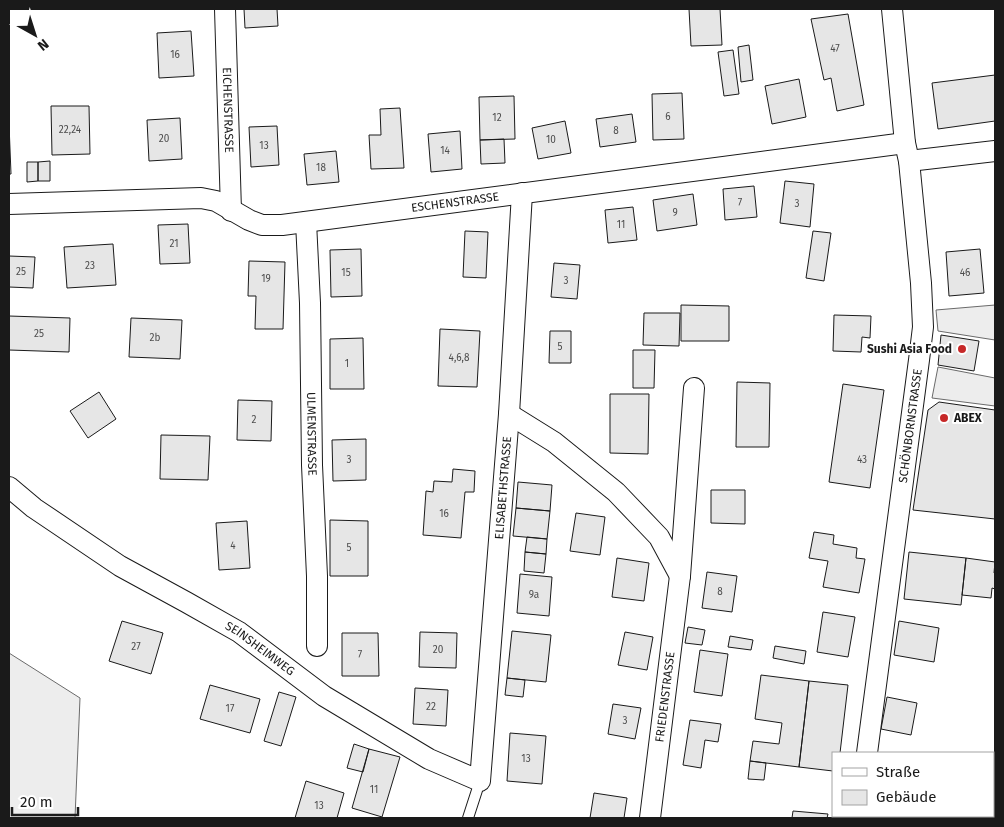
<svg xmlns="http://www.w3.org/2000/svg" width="1004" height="827" font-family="'Fira Sans',sans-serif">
<rect width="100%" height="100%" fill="#fff"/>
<path fill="#ededed" stroke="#6a6a6a" d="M995,305V340L938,331L936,310Z
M938,367L995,378V375V406L932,398Z
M9,653L80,698L75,818H9Z"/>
<path fill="#e6e6e6" stroke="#1a1a1a" d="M244,9H277L278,26L245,28Z
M689,9H720L722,45L691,46Z
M848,14L864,105L837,111L831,78L824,80L811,19Z
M191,31L194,76L159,78L157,33Z
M749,45L753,80L741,82L738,47Z
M733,50L739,94L724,96L718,52Z
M995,75V121L938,129L932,83Z
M799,79L806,117L772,124L765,86Z
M682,93L684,139L653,140L652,94Z
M514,96L515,139L480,140L479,97Z
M51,106H89L90,154L52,155Z
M400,108L404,168L371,169L369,135H381L380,109Z
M632,114L636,142L600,147L596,119Z
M180,118L182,159L149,161L147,120Z
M565,121L571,153L538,159L532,128Z
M9,124L11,174H9Z
M277,126L279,165L251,167L249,127Z
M460,131L462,169L431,172L428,134Z
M504,139L505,163L481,164L480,140Z
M336,151L339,182L307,185L304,154Z
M50,161V181H38V162Z
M27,162H38V181L27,182Z
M785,181L814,184L810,227L780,223Z
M754,186L757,217L725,220L723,189Z
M693,194L697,225L657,231L653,200Z
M633,207L637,240L608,243L605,210Z
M188,224L190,263L160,264L158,225Z
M465,231L488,232L486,278L463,277Z
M813,231L831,233L824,281L806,278Z
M113,244L116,285L67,288L64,247Z
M361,249L362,296L331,297L330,250Z
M980,249L984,293L949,296L946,252Z
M9,256L35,257L33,288L9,287Z
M249,261L285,262L283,329H255L256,296H248Z
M554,263L580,265L577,299L551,297Z
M681,305L729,306V341H681Z
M644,313H680L679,346L643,345Z
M834,315L871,316L870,338L862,337L861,352L833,351Z
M9,316L70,318L69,352L9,350Z
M131,318L182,320L180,359L129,357Z
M440,329L480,331L477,387L438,386Z
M550,331H571V363H549Z
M941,335L979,341L974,371L938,365Z
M363,338L364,389H330V339Z
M633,350H655L654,388H633Z
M737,382L770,383L769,447H736Z
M843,384L884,390L870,488L829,482Z
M99,392L116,419L88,438L70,411Z
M610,394H649L648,454L610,453Z
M238,400L272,401L271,441L237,440Z
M939,402L995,410V519L913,510L928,410Z
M161,435L210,436L208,480L160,479Z
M366,439V480L333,481L332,440Z
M453,469L475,471L474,492H465L461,538L423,535L426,491L433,492L434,481L452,482Z
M518,482L552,485L550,511L516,508Z
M711,490H745V524L711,523Z
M516,508L550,511L547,539L513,536Z
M576,513L605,517L600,555L570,551Z
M330,520L368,521V576H330Z
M247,521L250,568L219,570L216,523Z
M814,532L834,535L833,544L857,548L856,558L865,559L859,593L823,587L828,561L809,558Z
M527,537L547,539L546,554L525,552Z
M525,552L546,554L544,573L524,571Z
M909,552L966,558L961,605L904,599Z
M617,558L649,563L644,601L612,597Z
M966,558L995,562L994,573H995V589L992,588L991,598L962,595Z
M707,572L737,576L732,612L702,608Z
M520,574L552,577L549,616L517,613Z
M823,612L855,617L848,657L817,652Z
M122,621L163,633L151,674L109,661Z
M899,621L939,628L934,662L894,655Z
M688,627L705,630L702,645L685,643Z
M512,631L551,635L546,682L507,678Z
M420,632L457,633L456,668L419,667Z
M625,632L653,637L647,670L618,665Z
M342,633H378L379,676H342Z
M730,636L753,640L751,650L728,647Z
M775,646L806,651L804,664L773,658Z
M700,650L728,654L722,696L694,692Z
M761,675L809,681L799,767L750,761L753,741L779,744L782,723L755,719Z
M507,678L525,680L523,697L505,695Z
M809,681L848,685L840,753H833V771L799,767Z
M210,685L260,699L250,733L200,719Z
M415,688L448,690L446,726L413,724Z
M279,692L296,697L281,746L264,741Z
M887,697L917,703L911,735L881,729Z
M613,704L641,708L635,739L608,734Z
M690,720L721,724L718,742L705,740L701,768L683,765Z
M510,733L546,736L542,784L507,781Z
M354,744L369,749L363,772L347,768Z
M369,749L400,757L382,817L352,808Z
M750,761L766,763L764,780L748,779Z
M993,776H995V807L993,794Z
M306,781L344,793L337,818H295Z
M594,793L627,798L624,818H590Z
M793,811L828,814L827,818H792Z
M879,816H924V818H879Z"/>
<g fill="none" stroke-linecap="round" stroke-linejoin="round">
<g stroke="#1a1a1a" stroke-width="12">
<path id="lane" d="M468,818L480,781"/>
</g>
<g stroke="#1a1a1a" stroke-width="22">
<g id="street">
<path id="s1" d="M225,9L231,211"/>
<path d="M909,161L995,151"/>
<path id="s2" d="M9,204L201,198L216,201L249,220L262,225H282L905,143"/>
<path id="s3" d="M306,222L310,303L312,465L317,576V646"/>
<path d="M509,414L554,442L616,492L659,537L680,576"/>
<path id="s4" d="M9,487L34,508L120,566L186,602L239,632L324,696L429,759L480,781L509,414L522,193"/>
<path id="s5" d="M867,753L919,360L923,327L921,283L909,161L905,143L892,9"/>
<path id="s6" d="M650,818L680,576L694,388"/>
<path d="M858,818V816"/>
</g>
</g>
<use href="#lane" stroke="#fff" stroke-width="10"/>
<use href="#street" stroke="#fff" stroke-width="20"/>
</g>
<g fill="#c62828" stroke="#fff" stroke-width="2">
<circle cx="962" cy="349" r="5"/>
<circle cx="944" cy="418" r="5"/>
</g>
<g text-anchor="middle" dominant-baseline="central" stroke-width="4" stroke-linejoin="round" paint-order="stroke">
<g font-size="10" fill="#4d4d4d">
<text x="835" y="49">47</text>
<text x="175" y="55">16</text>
<text x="668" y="117">6</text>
<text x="497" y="118">12</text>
<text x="70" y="130">22,24</text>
<text x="616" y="131">8</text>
<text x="164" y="139">20</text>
<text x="551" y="140">10</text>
<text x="264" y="146">13</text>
<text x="445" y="151">14</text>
<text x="321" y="168">18</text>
<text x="740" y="203">7</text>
<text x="797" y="204">3</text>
<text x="675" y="213">9</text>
<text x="621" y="225">11</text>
<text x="174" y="244">21</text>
<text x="90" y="266">23</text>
<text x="21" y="272">25</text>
<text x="346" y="273">15</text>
<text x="965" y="273">46</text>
<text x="266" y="279">19</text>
<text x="566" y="281">3</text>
<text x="39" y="334">25</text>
<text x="155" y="338">2b</text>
<text x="560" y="347">5</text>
<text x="459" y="358">4,6,8</text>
<text x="347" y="364">1</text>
<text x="254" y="420">2</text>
<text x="349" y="460">3</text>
<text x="862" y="460">43</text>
<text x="444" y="514">16</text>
<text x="233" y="546">4</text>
<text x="349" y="548">5</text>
<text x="720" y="592">8</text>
<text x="534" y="595">9a</text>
<text x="136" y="647">27</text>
<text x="438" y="650">20</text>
<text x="360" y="655">7</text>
<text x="431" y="707">22</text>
<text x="230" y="709">17</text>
<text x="625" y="721">3</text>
<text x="526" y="759">13</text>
<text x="374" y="790">11</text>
<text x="319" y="806">13</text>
</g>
<g font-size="12" fill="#1a1a1a" stroke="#fff">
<text stroke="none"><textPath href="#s1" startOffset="101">EICHENSTRASSE</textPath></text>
<text stroke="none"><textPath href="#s2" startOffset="454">ESCHENSTRASSE</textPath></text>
<text stroke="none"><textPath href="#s5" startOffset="330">SCHÖNBORNSTRASSE</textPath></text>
<text stroke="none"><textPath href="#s3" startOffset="212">ULMENSTRASSE</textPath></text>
<text stroke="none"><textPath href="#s4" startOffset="851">ELISABETHSTRASSE</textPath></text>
<text stroke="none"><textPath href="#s4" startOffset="299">SEINSHEIMWEG</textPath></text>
<text stroke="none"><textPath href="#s6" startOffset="122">FRIEDENSTRASSE</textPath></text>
</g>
<g font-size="12" font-weight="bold" fill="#1a1a1a" stroke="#fff" text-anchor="end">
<text x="952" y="349">Sushi Asia Food</text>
<text x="954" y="418" text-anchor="start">ABEX</text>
</g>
</g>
<rect width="1004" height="827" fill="none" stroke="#1a1a1a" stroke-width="20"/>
<rect x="832" y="752" width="162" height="65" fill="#ffffff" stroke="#a3a3a3"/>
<rect x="842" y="768" width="25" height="8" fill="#ffffff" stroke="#a3a3a3"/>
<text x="876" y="777" font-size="15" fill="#1a1a1a">Straße</text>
<rect x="842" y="790" width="25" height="15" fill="#e6e6e6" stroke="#a3a3a3"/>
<text x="876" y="802" font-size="15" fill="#1a1a1a">Gebäude</text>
<g transform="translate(35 35) rotate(141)" stroke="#ffffff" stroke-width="4" paint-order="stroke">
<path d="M0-4L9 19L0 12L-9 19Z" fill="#1a1a1a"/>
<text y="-8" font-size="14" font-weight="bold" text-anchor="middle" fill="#1a1a1a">N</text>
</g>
<path d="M12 807v8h66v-8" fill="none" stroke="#1a1a1a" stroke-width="2.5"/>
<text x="20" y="807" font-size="15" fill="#1a1a1a" stroke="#ffffff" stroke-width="4" paint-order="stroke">20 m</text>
</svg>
